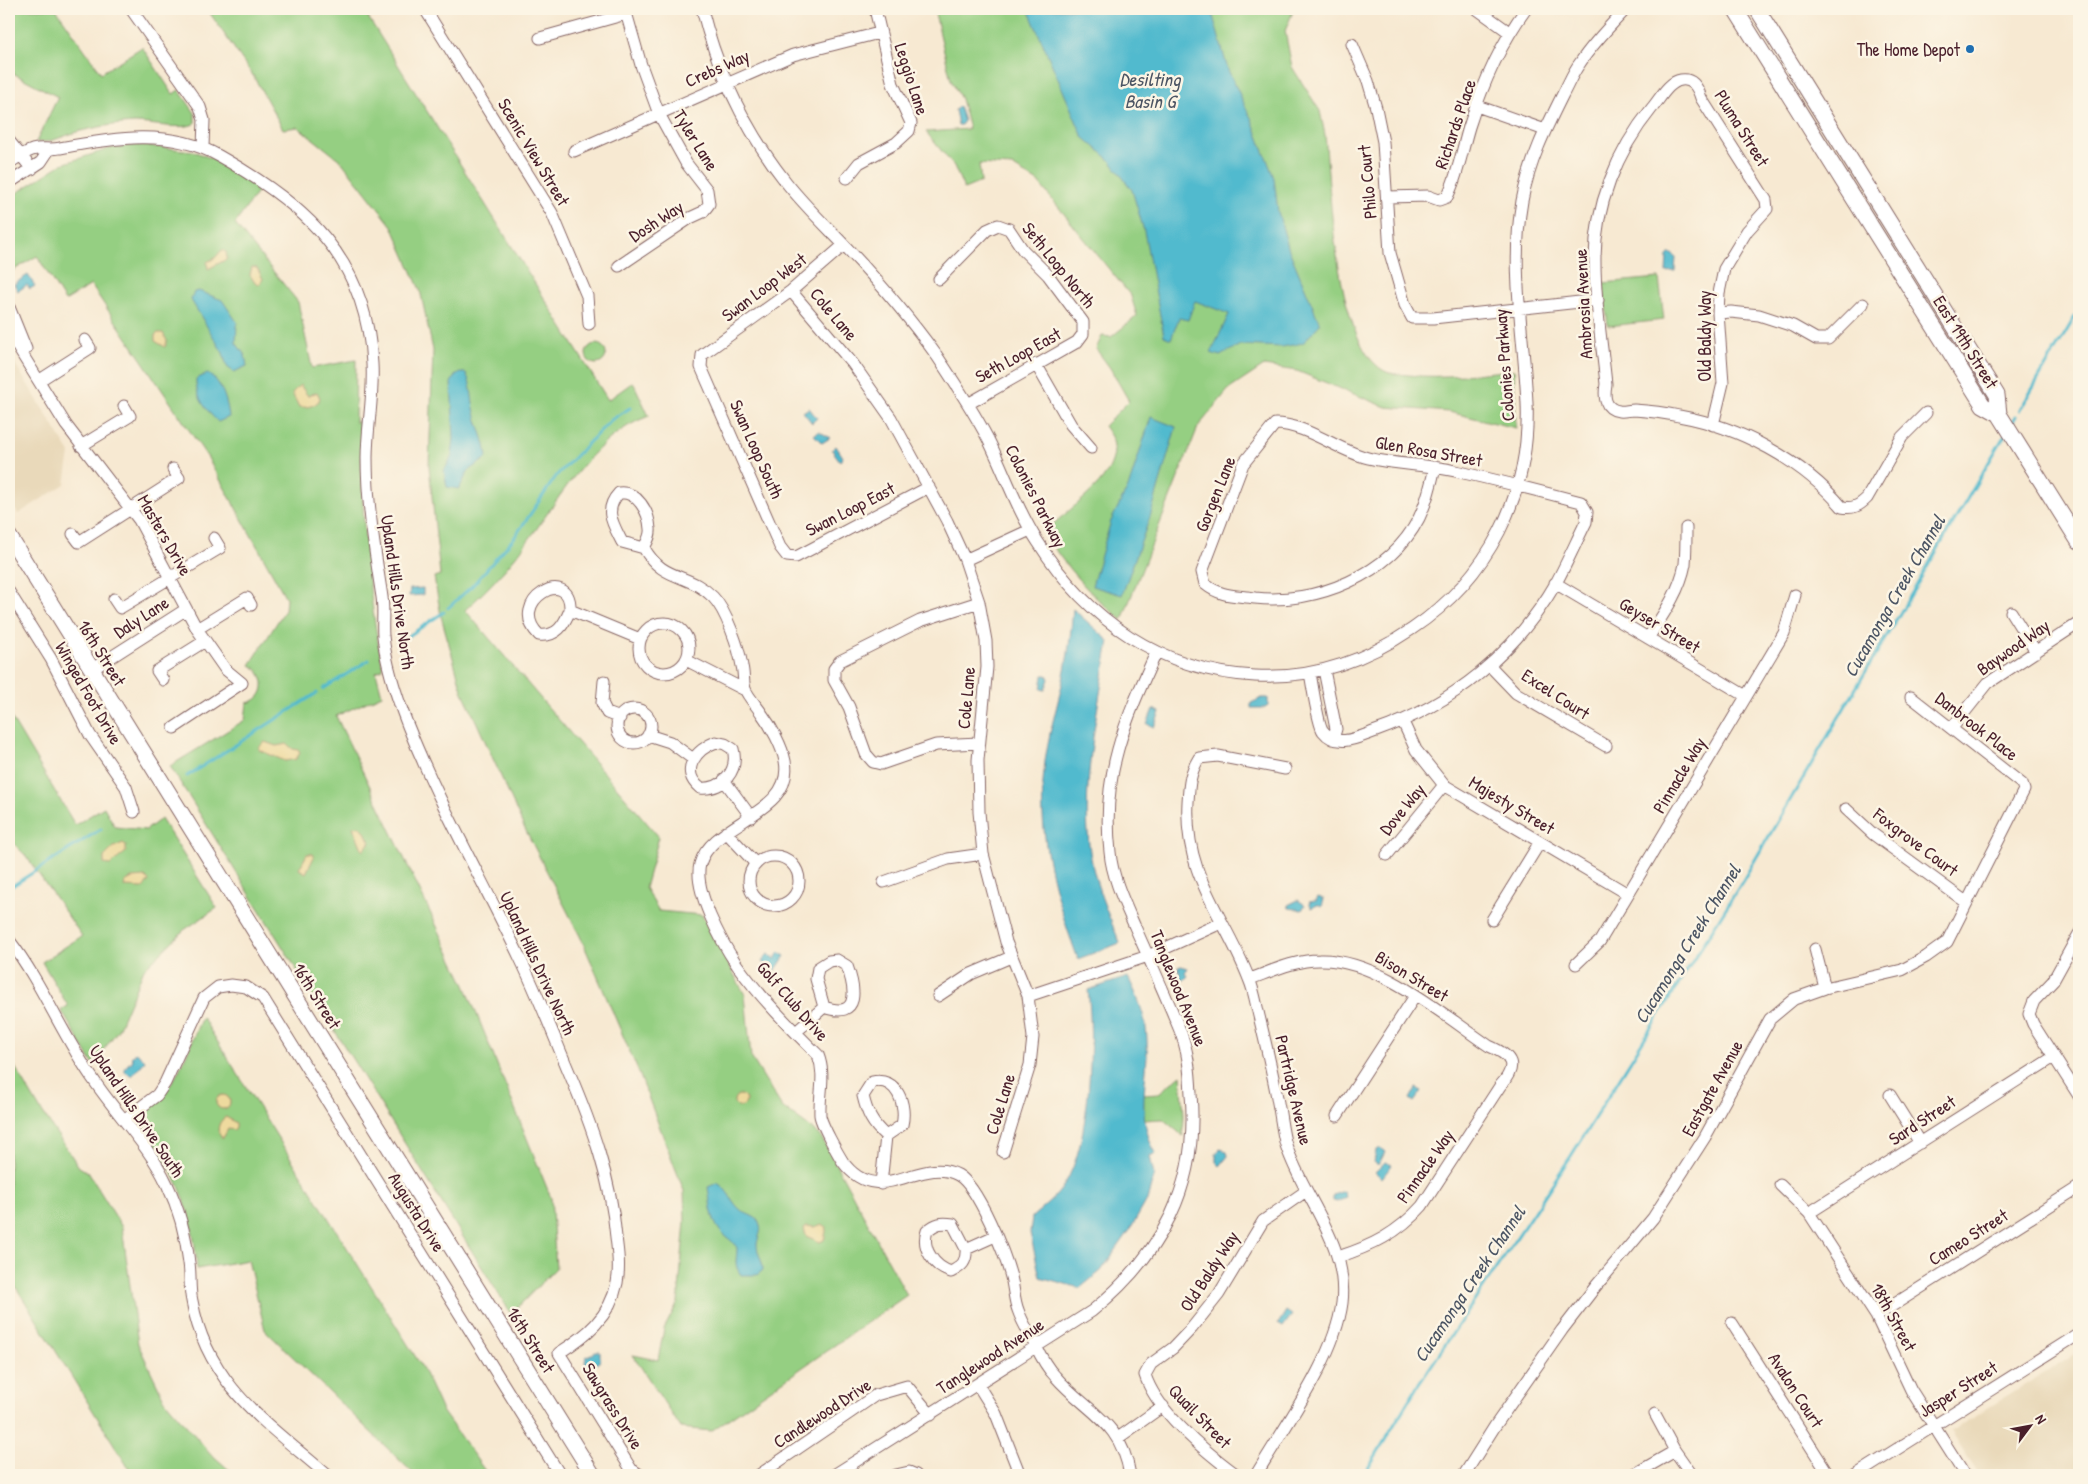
<svg xmlns="http://www.w3.org/2000/svg" width="2088" height="1484" font-family="'Patrick Hand',sans-serif">
<rect width="100%" height="100%" fill="#fcf5e5"/>
<filter id="ink" filterUnits="userSpaceOnUse"><feTurbulence type="fractalNoise" baseFrequency=".02" numOctaves="2"/><feDisplacementMap in="SourceGraphic" scale="10" xChannelSelector="R" yChannelSelector="G"/><feConvolveMatrix kernelMatrix="1 2 1 2 8 2 1 2 1" color-interpolation-filters="sRGB"/></filter>
<filter id="wash" filterUnits="userSpaceOnUse"><feTurbulence type="fractalNoise" baseFrequency=".0096" numOctaves="4" result="noise"/><feDisplacementMap in="SourceGraphic" scale="20" xChannelSelector="R" yChannelSelector="G"/><feGaussianBlur stdDeviation="1.12" result="paint"/><feColorMatrix in="noise" values="0 0 0 0 0 0 0 0 0 0 0 0 0 0 0 0 0 1.4 0 .05"/><feComposite in="paint" operator="in"/></filter>
<g filter="url(#wash)">
<rect width="100%" height="100%" fill="#f7e9d2"/>
<path fill="#e9d9ba" d="M9,354L70,453L65,484L18,514L9,500Z
M2079,1351V1475H1979L1951,1431Z"/>
<path fill="#95cf82" stroke="#707756" d="M9,9H56L101,73L142,47L173,94L179,90L195,113V123C186,131 149,123 135,123C115,124 96,127 77,132C63,136 51,143 36,142L58,97L9,71Z
M207,9H363L608,400L633,382L649,416C588,438 556,507 517,555C501,575 484,593 465,610L659,837L645,888L659,911L702,915L745,995L751,1057L782,1107L820,1135L907,1295L711,1431L681,1428L633,1355L658,1360L664,1329L678,1302L685,1221L684,1191L639,1073L580,936L522,823L462,690L441,616L434,577L440,575L429,466L433,350L420,290L392,226L341,161L298,127L283,129L254,77Z
M934,9H1294L1285,31L1292,67L1320,111L1325,135C1330,185 1335,354 1389,373C1395,374 1402,374 1408,375C1444,379 1479,373 1514,370L1516,428L1449,412L1386,407L1297,371L1264,366L1228,390L1198,427L1122,620C1089,594 1067,569 1044,533C1066,509 1116,483 1114,447C1114,439 1108,432 1104,426L1129,401L1110,368L1096,349L1102,336L1111,337L1137,316L1131,296L1038,182L1012,166L979,164L981,182L964,189L954,166L926,132L969,129L961,99L951,80Z
M139,145L193,151L223,163L260,188L235,224L298,302L312,368L356,360L355,422H362C360,505 367,588 383,669L376,672L382,695L336,716L465,985L551,1198L556,1268L511,1314L170,766L245,720L247,703C268,699 268,674 250,665L285,610L286,598L208,458L91,285L65,301L37,256L9,273V198L62,164L112,148Z
M1659,278L1664,320L1608,326L1603,283Z
M586 354a10 10 0 1 1 20 0a10 10 0 1 1-20 0Z
M9,714L75,825L104,807L115,827L146,830L161,819L217,908L184,930L144,969L118,1030L93,1064L61,1010L68,1006L42,962L82,936L26,856L9,839Z
M202,1017L422,1367L442,1411L488,1475H415L265,1330L248,1260L197,1269C195,1235 188,1199 170,1169C162,1154 142,1136 137,1121C143,1107 157,1102 166,1091C183,1070 191,1041 202,1017Z
M9,1057L40,1109L79,1167L88,1172L122,1227L138,1344L165,1401L210,1453L235,1475H133L9,1276Z
M1181,1075L1184,1115L1183,1136L1163,1119L1143,1120V1094L1159,1093Z"/>
<path fill="#eeda9e" stroke="#9c7c64" d="M222,250L226,252L227,259L208,269L207,262L215,258Z
M252,267L257,268L263,279L259,285L255,283L250,275Z
M158,333H163L167,341L165,347L155,341V335Z
M300,385L308,396L317,392L320,398C318,406 306,408 299,407L292,393Z
M265,742L276,746L287,744L293,749L298,750L300,753L296,759L285,761L259,750L260,746Z
M359,826L364,830L370,842L363,851L353,827Z
M123,843L126,845V852L110,865L104,864V857L114,847Z
M307,854H312L314,857L306,873L299,869Z
M145,877L149,881L143,888L124,887L125,882L132,878Z
M734 1101a6 6 0 1 1 12 0a6 6 0 1 1-12 0Z
M216 1102a7 7 0 1 1 14 0a7 7 0 1 1-14 0Z
M226,1117L236,1123V1127L234,1130L228,1129L223,1138C215,1133 218,1121 226,1117Z
M822,1224L827,1227L824,1240L820,1242L806,1236L804,1228L807,1226L815,1227Z"/>
<path fill="#51bace" stroke="#4e6c7c" d="M1028,9H1211L1228,70L1252,120L1274,178L1278,212L1289,250L1320,324L1303,343L1282,347L1240,345L1220,356L1211,353L1229,314L1195,301L1188,320L1179,318L1171,339L1164,336L1144,231L1132,190L1109,159L1083,137Z
M959,106L964,121L961,125H958L955,110Z
M1670,253L1676,257L1675,271L1666,272L1667,256Z
M28,275L35,286L30,289L27,285L18,291L14,284Z
M199,291L222,300L237,322L236,343L245,355L247,366L234,372L227,367L223,353L191,300L194,292Z
M462,373H466C472,385 471,395 474,408C477,425 486,440 487,458L469,470L459,489L447,487L444,471L452,456L454,438L451,383L456,374Z
M207,374C221,378 228,404 229,417L218,422C206,410 195,396 196,379Z
M809,408L817,418L812,423L803,412Z
M1151,417L1176,427L1150,517L1122,595L1092,586L1111,521L1129,485Z
M819,431L830,438L822,443L814,435Z
M836,446L843,457L840,461L832,450Z
M423,588V595L409,596L410,589Z
M1073,609L1109,641C1098,710 1077,798 1093,868C1099,894 1110,919 1120,943L1078,959C1055,897 1037,836 1044,770C1047,736 1059,703 1065,670C1069,650 1071,630 1073,609Z
M1043,675H1047L1049,679L1045,690L1041,689Z
M1262,698H1268V706L1265,708H1251V703Z
M1153,709L1160,712L1154,727L1147,724Z
M1318,897L1324,899L1322,907L1317,905L1312,908L1309,902L1316,901Z
M1298,900L1305,905L1302,910L1289,908L1288,905Z
M779,952L785,956L775,971L762,962L768,954L775,959Z
M1181,966L1188,968L1185,972L1188,976L1184,980H1181L1178,967Z
M1128,977C1136,993 1143,1010 1146,1028C1152,1071 1132,1113 1156,1153L1150,1156L1154,1175L1147,1200L1130,1230L1101,1271L1080,1288L1040,1277L1030,1233L1032,1217C1042,1208 1057,1197 1064,1185C1091,1145 1094,1038 1088,990Z
M137,1052L145,1061L132,1076L125,1072V1068L129,1063H131L133,1059L131,1057Z
M1416,1088L1422,1091L1414,1102L1410,1099Z
M1380,1148L1385,1152L1379,1164H1376L1374,1162L1376,1151Z
M1220,1149L1227,1151L1228,1156L1220,1166L1216,1162V1154Z
M1385,1162L1392,1165L1382,1178L1375,1172Z
M717,1183C729,1189 731,1203 742,1211C749,1216 758,1216 760,1225C762,1232 758,1237 757,1244C757,1254 763,1261 763,1270L757,1275H741C733,1264 737,1260 737,1248C733,1240 726,1238 720,1231C711,1220 710,1201 708,1187Z
M1344,1191L1346,1197L1337,1202L1333,1201V1195Z
M1286,1311L1292,1315L1283,1327L1278,1324Z
M596,1352H600V1361L595,1365L587,1366L585,1362L586,1357Z"/>
<g fill="none" stroke-linecap="round" stroke-linejoin="round">
<path stroke="#51bace" stroke-width="3" d="M2020,410L2079,310
M2012,423L2016,416
M448,608L472,586L514,538L557,475L611,420L630,408
M404,639L444,612
M323,689L369,660
M187,776L317,693
M9,888L101,829
M1364,1475L1415,1390L1571,1156L1739,887L2006,433"/>
</g>
</g>
<g filter="url(#ink)">
<g fill="none" stroke-linecap="round" stroke-linejoin="round">
<g stroke="#876665" stroke-width="13">
<path id="minor" d="M131,9L200,107L204,120L203,147
M425,9L552,213L587,296L589,324
M702,9C718,73 745,130 786,182C804,205 826,226 846,247C879,282 909,317 937,356C955,383 973,410 988,439C1005,473 1017,510 1038,542C1087,620 1161,671 1255,676C1312,679 1365,661 1412,629C1488,578 1531,495 1527,403C1524,335 1510,269 1522,201C1529,162 1546,128 1563,94C1569,83 1573,72 1580,63C1593,43 1610,26 1626,9
M1477,9L1509,32
M540,38L626,14
M1352,44L1368,81L1376,108L1383,142L1390,253L1405,305L1412,318H1433L1598,300
M1477,106L1545,130
M9,141L32,169
M574,151L793,55L879,33
M9,163C17,158 27,150 37,149C44,148 51,150 60,148C113,138 170,128 219,156C305,204 367,259 372,364C374,396 367,427 367,458C367,505 375,551 382,597C384,611 382,623 383,636C386,666 397,698 408,726C440,806 483,881 520,958C538,995 553,1034 569,1072C592,1126 611,1179 616,1237C618,1252 620,1268 617,1283C610,1317 586,1336 559,1353L631,1469L640,1475
M847,178L859,163L896,143L909,131L911,123L893,84L875,9
M9,183L41,162L49,150
M1387,197L1428,196L1439,200L1447,197C1458,176 1462,150 1469,127C1482,86 1501,43 1526,9
M844,245L791,291L702,355L701,367L780,547L787,556L796,557L929,487
M619,266L690,218L703,212L709,204L707,190L686,163L659,114L641,65L625,9
M939,279L987,230L998,225L1009,229L1023,250L1048,275L1083,322V334L1077,342L968,404
M791,291L853,364L891,418L947,521L965,560L979,602L986,641L987,667L978,760L979,812L983,854L1006,942L1028,996L1033,1037L1030,1065L1003,1152
M9,307L26,349
M1718,313L1731,312L1759,315L1793,326L1816,339H1828L1863,304
M9,333L66,425L139,520L197,629L225,669L242,683L174,728
M1036,364L1071,425L1091,448
M40,380L90,348L85,340
M1713,425L1723,383L1718,313L1719,293L1724,269L1747,231L1767,209L1766,200L1701,98C1698,88 1693,78 1681,80C1668,82 1660,99 1652,108C1617,151 1594,207 1595,263C1595,303 1602,344 1606,384C1604,396 1604,409 1619,411C1623,412 1629,410 1634,410C1649,411 1665,413 1679,416C1740,427 1802,460 1842,507C1853,509 1859,506 1867,498L1902,437L1926,413
M81,446L130,416L124,406
M73,534L79,542L179,478L173,469
M644,548L622,542C613,524 603,510 619,493C637,491 649,511 650,529C651,535 647,542 644,548C663,582 688,572 713,597C726,610 739,648 742,666C744,673 743,682 745,689C748,697 757,706 762,714C771,726 782,746 785,761C795,814 712,821 700,864C693,890 722,943 737,965C760,997 790,1027 818,1055C826,1075 819,1094 820,1115C821,1124 838,1154 843,1162C879,1211 920,1154 958,1175C978,1186 1005,1254 1011,1277C1014,1288 1014,1300 1018,1310C1022,1322 1029,1333 1035,1344C1040,1355 1047,1368 1055,1376C1087,1413 1121,1420 1130,1475
M965,560L1030,530
M1555,583L1746,696
M9,592L51,659L90,735L126,787L134,812
M114,599L120,608L220,548L214,538
M979,602L920,621L840,661L834,669V680L849,707L866,754L873,762L881,764L936,745L979,743
M570,610C564,625 557,637 539,635C505,602 572,564 570,610L640,639
M2011,612L2036,652
M639 648a25 25 0 1 1 50 0a25 25 0 1 1-50 0Z
M197,629L247,598L251,605
M1648,638C1663,615 1680,591 1685,564C1686,552 1686,540 1686,528
M686,660L745,690
M1490,666L1516,693L1606,746
M91,670L185,610
M1324,670L1336,729L1333,739
M1310,673C1312,683 1318,725 1323,731C1337,749 1359,737 1376,731C1453,704 1515,654 1556,583C1567,563 1576,542 1586,522L1587,512L1581,502C1539,491 1497,480 1455,471C1426,464 1396,465 1368,458C1336,450 1307,424 1275,424L1243,464L1202,572L1205,584C1221,597 1235,595 1255,598C1315,605 1390,575 1419,518C1427,502 1431,485 1435,467
M163,680L157,671L205,641
M604,681L602,703L607,713L620,718
M617 726a17 17 0 1 1 34 0a17 17 0 1 1-34 0Z
M1403,722L1416,750L1444,785L1628,894
M1952,728L1988,683L2079,623
M648,735L670,742L693,759
M716,742L725,744L733,749C739,771 723,790 700,788C679,771 696,749 716,742Z
M724,780L751,817
M1846,809L1873,834L1966,902
M726,832L756,864
M1387,855L1444,785
M749 881a25 25 0 1 1 50 0a25 25 0 1 1-50 0Z
M884,882L948,859L983,854
M1492,920L1540,842
M2079,934L2053,981L2034,1001L2029,1014L2033,1024L2079,1096
M9,940C42,983 62,1035 93,1079C116,1114 149,1145 167,1184C179,1209 186,1236 189,1263C191,1276 189,1289 192,1301C207,1385 267,1423 327,1475
M1815,949L1825,988
M1576,964L1600,941L1784,633L1795,595
M1250,979C1272,971 1295,960 1319,960C1377,958 1442,1014 1489,1046C1513,1056 1518,1066 1500,1086L1422,1206C1398,1233 1372,1246 1338,1257
M938,996L971,974L1011,957
M1028,996L1148,956L1221,923
M796,1032L824,1007C861,1020 855,988 847,966L837,960L829,961L818,968L816,979L824,1007
M1890,1095L1920,1143
M1337,1116L1415,996
M124,1120L157,1095L165,1083L204,998L218,987L231,985L246,987L263,998L560,1475
M881,1184L886,1136L902,1125C907,1105 897,1076 872,1082L863,1096C867,1113 872,1124 886,1136
M1780,1185L1809,1213L1876,1316L1911,1390L1965,1475
M1809,1213L2054,1057
M966,1249C967,1262 962,1266 951,1272C934,1267 921,1248 927,1231C936,1223 942,1222 953,1224L966,1249L995,1236
M1876,1316L2079,1187
M1732,1323L1829,1475
M978,1385L996,1414L1020,1475
M1655,1414L1675,1451L1692,1475
M1118,1438L1163,1406
M759,1475L876,1395L907,1386L931,1415
M834,1475L1092,1311C1162,1254 1199,1185 1191,1094C1190,1071 1188,1049 1179,1028C1165,994 1150,961 1135,927C1125,904 1112,877 1110,852C1101,775 1125,721 1156,653
M896,1475L909,1472L916,1475
M1237,1475C1206,1452 1157,1412 1145,1375L1151,1364L1173,1348L1192,1328L1219,1294L1263,1221L1306,1191
M1256,1475C1284,1427 1335,1358 1342,1303C1349,1244 1303,1198 1286,1145C1282,1132 1281,1117 1278,1103C1273,1074 1266,1045 1259,1016C1256,1004 1254,990 1249,979C1224,914 1184,877 1188,802C1189,785 1190,772 1199,758L1218,756L1285,769
M1464,1475L1495,1426L1562,1330L1596,1286L1653,1218L1705,1137L1770,1019L1794,999L1825,988L1902,970L1926,957L1947,942L2024,790L2022,784L1911,697
M1633,1475L1675,1451
M1856,1475L2079,1334"/>
</g>
<g stroke="#876665" stroke-width="17">
<path id="major" d="M1735,9L1983,405L1999,414
M1757,9L1997,395L1999,414L2079,542
M9,536L593,1475"/>
</g>
<use href="#minor" stroke="#fff" stroke-width="11"/>
<use href="#major" stroke="#fff" stroke-width="15"/>
</g>
</g>
<circle fill="#1f6fb2" stroke="#fcf5e5" stroke-width="2" cx="1970" cy="49" r="5"/>
<g text-anchor="middle" dominant-baseline="central" stroke-width="5" stroke-linejoin="round" paint-order="stroke">
<g font-size="18" fill="#4a1f2b" stroke="#fcf5e5" text-anchor="end">
<text x="1960" y="49">The Home Depot</text>
</g>
<g font-size="18" fill="#4a1f2b" stroke="#fcf5e5">
<text transform="translate(717 68) rotate(-24)">Crebs Way</text>
<text transform="translate(912 79) rotate(72)">Leggio Lane</text>
<text transform="translate(1455 124) rotate(-71)">Richards Place</text>
<text transform="translate(1742 128) rotate(58)">Pluma Street</text>
<text transform="translate(696 140) rotate(58)">Tyler Lane</text>
<text transform="translate(534 152) rotate(59)">Scenic View Street</text>
<text transform="translate(1367 182) rotate(-95)">Philo Court</text>
<text transform="translate(656 221) rotate(-33)">Dosh Way</text>
<text transform="translate(1059 265) rotate(51)">Seth Loop North</text>
<text transform="translate(764 287) rotate(-37)">Swan Loop West</text>
<text transform="translate(1583 304) rotate(-93)">Ambrosia Avenue</text>
<text transform="translate(834 314) rotate(50)">Cole Lane</text>
<text transform="translate(1704 336) rotate(-90)">Old Baldy Way</text>
<text transform="translate(1966 342) rotate(58)">East 19th Street</text>
<text transform="translate(1018 355) rotate(-29)">Seth Loop East</text>
<text transform="translate(1504 365) rotate(-94)">Colonies Parkway</text>
<text transform="translate(757 449) rotate(66)">Swan Loop South</text>
<text transform="translate(1429 451) rotate(10)">Glen Rosa Street</text>
<text transform="translate(1215 494) rotate(-68)">Gorgen Lane</text>
<text transform="translate(1036 496) rotate(63)">Colonies Parkway</text>
<text transform="translate(850 509) rotate(-27)">Swan Loop East</text>
<text transform="translate(165 535) rotate(60)">Masters Drive</text>
<text transform="translate(398 592) rotate(82)">Upland Hills Drive North</text>
<text transform="translate(141 617) rotate(-33)">Daly Lane</text>
<text transform="translate(1660 625) rotate(31)">Geyser Street</text>
<text transform="translate(2013 647) rotate(-35)">Baywood Way</text>
<text transform="translate(102 653) rotate(58)">16th Street</text>
<text transform="translate(89 693) rotate(60)">Winged Foot Drive</text>
<text transform="translate(1556 694) rotate(33)">Excel Court</text>
<text transform="translate(966 698) rotate(-85)">Cole Lane</text>
<text transform="translate(1977 726) rotate(38)">Danbrook Place</text>
<text transform="translate(1679 775) rotate(-59)">Pinnacle Way</text>
<text transform="translate(1512 805) rotate(31)">Majesty Street</text>
<text transform="translate(1402 809) rotate(-51)">Dove Way</text>
<text transform="translate(1916 842) rotate(37)">Foxgrove Court</text>
<text transform="translate(538 963) rotate(65)">Upland Hills Drive North</text>
<text transform="translate(1412 976) rotate(31)">Bison Street</text>
<text transform="translate(1179 988) rotate(68)">Tanglewood Avenue</text>
<text transform="translate(317 996) rotate(58)">16th Street</text>
<text transform="translate(793 1001) rotate(49)">Golf Club Drive</text>
<text transform="translate(1712 1088) rotate(-61)">Eastgate Avenue</text>
<text transform="translate(1294 1090) rotate(77)">Partridge Avenue</text>
<text transform="translate(1000 1104) rotate(-73)">Cole Lane</text>
<text transform="translate(137 1111) rotate(56)">Upland Hills Drive South</text>
<text transform="translate(1922 1120) rotate(-33)">Sard Street</text>
<text transform="translate(1425 1166) rotate(-55)">Pinnacle Way</text>
<text transform="translate(417 1212) rotate(58)">Augusta Drive</text>
<text transform="translate(1968 1237) rotate(-32)">Cameo Street</text>
<text transform="translate(1209 1271) rotate(-57)">Old Baldy Way</text>
<text transform="translate(1894 1317) rotate(61)">18th Street</text>
<text transform="translate(531 1340) rotate(58)">16th Street</text>
<text transform="translate(990 1356) rotate(-33)">Tanglewood Avenue</text>
<text transform="translate(1958 1389) rotate(-32)">Jasper Street</text>
<text transform="translate(1796 1390) rotate(57)">Avalon Court</text>
<text transform="translate(613 1406) rotate(58)">Sawgrass Drive</text>
<text transform="translate(822 1413) rotate(-33)">Candlewood Drive</text>
<text transform="translate(1200 1416) rotate(46)">Quail Street</text>
</g>
<g font-size="19" font-style="italic" fill="#4c5564" stroke="#fcf5e5">
<text x="1150" y="79">Desilting<tspan x="1150" dy="22">Basin G</tspan></text>
<text transform="translate(1894 596) rotate(-60)">Cucamonga Creek Channel</text>
<text transform="translate(1687 944) rotate(-58)">Cucamonga Creek Channel</text>
<text transform="translate(1469 1284) rotate(-56)">Cucamonga Creek Channel</text>
</g>
</g>
<rect width="2088" height="1484" fill="none" stroke="#fcf5e5" stroke-width="30"/>
<g transform="translate(2030 1426) rotate(58)" stroke="#fcf5e5" stroke-width="4" paint-order="stroke">
<path d="M0-4L9 19L0 12L-9 19Z" fill="#4a1f2b"/>
<text y="-8" font-size="14" font-weight="bold" text-anchor="middle" fill="#4a1f2b">N</text>
</g>
</svg>
